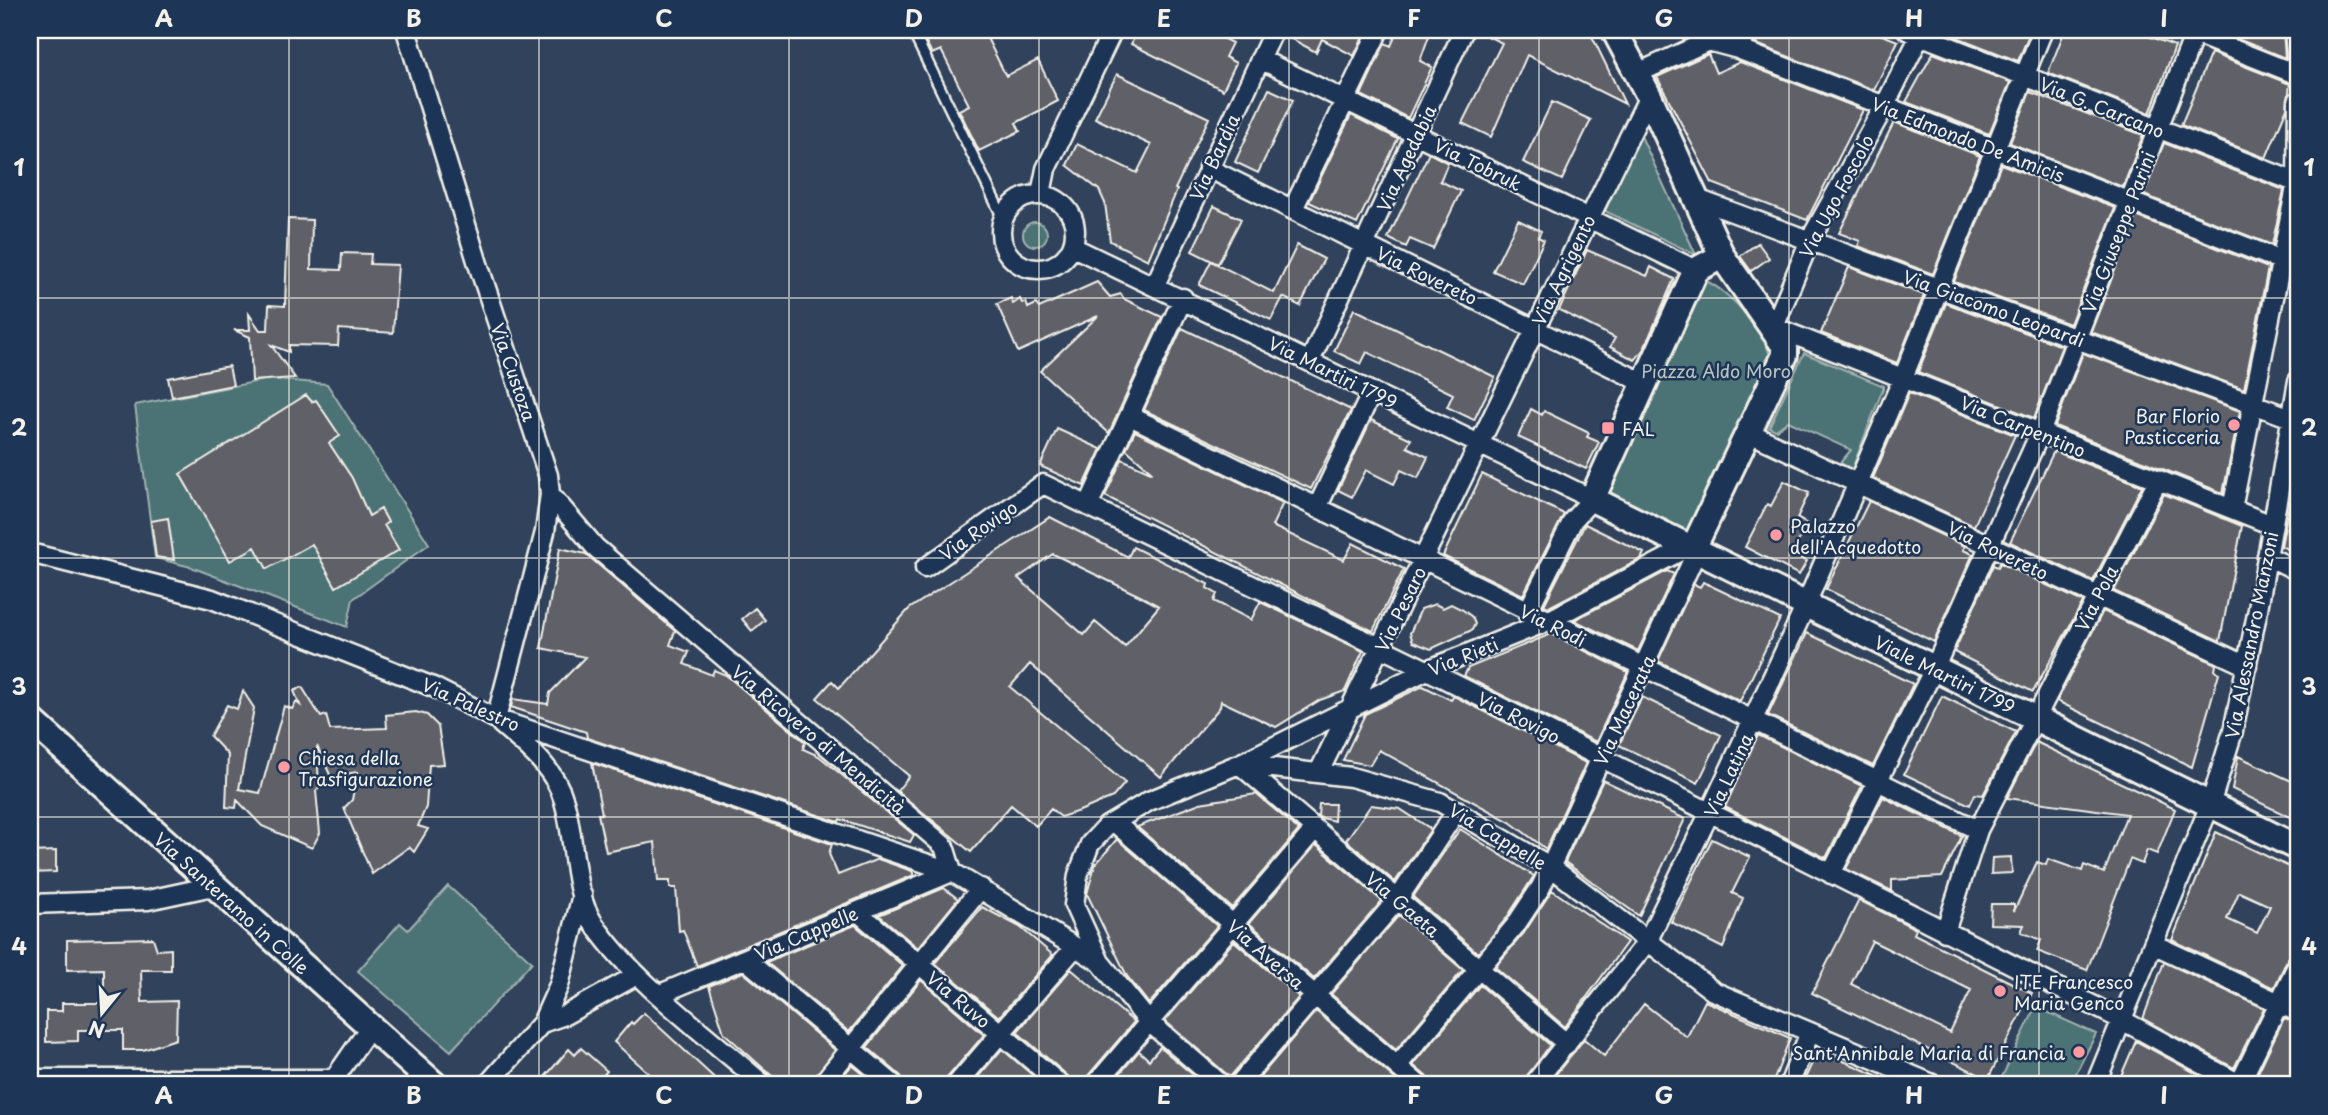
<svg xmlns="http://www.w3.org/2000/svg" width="2328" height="1115" font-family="'Playpen Sans',sans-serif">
<rect width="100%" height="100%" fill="#30425c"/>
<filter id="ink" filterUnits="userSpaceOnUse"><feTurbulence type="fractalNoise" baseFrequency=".0143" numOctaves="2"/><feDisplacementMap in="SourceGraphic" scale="14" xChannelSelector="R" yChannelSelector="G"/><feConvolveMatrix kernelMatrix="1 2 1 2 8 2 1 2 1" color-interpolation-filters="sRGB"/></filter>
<g filter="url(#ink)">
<path fill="#4b7275" stroke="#a0b2ae" stroke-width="2" d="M1640,134L1696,255L1605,211Z
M1023 234a12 12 0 1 1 24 0a12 12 0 1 1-24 0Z
M1706,281C1729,291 1770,335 1770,361L1689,534L1609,492Z
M1804,353L1884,386L1852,469L1840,463L1851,450L1788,421L1776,430L1769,427Z
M270,379L327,384L429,544L353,599L347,627L191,567L155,558L135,405Z
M448,886L532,962L451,1051L358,971L400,923L408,930Z
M2036,1007L2096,1034L2070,1085H1998Z"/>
<path fill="#5e6168" stroke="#f4f1e8" stroke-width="2" fill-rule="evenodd" d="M920,30H983L1006,76L1038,60L1058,101L1016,123L1020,131L979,151L959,110L969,105L941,50L932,54Z
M1138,30H1207L1232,43L1225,57L1236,63L1223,90L1131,44Z
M1285,30H1360L1365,33L1354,56L1322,39L1316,52L1284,35Z
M1398,30H1431L1420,61L1432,67L1408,118L1361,95L1385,43L1391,46Z
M1475,30H1589L1625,104L1527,55L1491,137L1462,123L1502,43Z
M1759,30H1869L1898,41L1874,90L1754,43Z
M1946,30H2031L2018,61L1944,32Z
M2065,30H2132L2175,46L2150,113L2048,73Z
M2220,30H2283L2285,58L2220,32Z
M1933,53L2010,82L1989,134L1906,102Z
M2211,53L2290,84L2287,108L2266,158L2181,125Z
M1708,54L1716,73L1740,62L1863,110L1807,220L1712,183L1657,77Z
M1117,74L1209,118L1175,189L1177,190L1148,260L1110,241L1105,203L1099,190L1067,165L1077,144L1137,173L1151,145L1095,118Z
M1269,89L1293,100L1258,173L1235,162Z
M2030,92L2143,135L2123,187L2010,143Z
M1552,102L1591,120L1562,180L1523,162Z
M1351,115L1398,139L1357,224L1309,202Z
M1894,122L1980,156L1933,274L1858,246L1860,241L1839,233Z
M2164,143L2284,190L2272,245L2144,195Z
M1429,153L1448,163L1440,181L1461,191L1433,249L1410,239L1406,247L1388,238Z
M2001,164L2115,208L2070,324L1954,282Z
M1214,206L1241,219L1218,264L1192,251Z
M2136,216L2268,268L2244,389L2091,332Z
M288,219L312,220L311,269L341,270L342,253L371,254L370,264L398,265L393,333L339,329L338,346L289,345V352L271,345L295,378L252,381L250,337L234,330H250L249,314L260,330H268L269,305L285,306Z
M1518,220L1541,231L1538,237L1544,240L1523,284L1493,271Z
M1758,243L1769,258L1751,271L1740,256Z
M1297,245L1324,259L1300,306L1283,297L1271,320L1199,285L1211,261L1274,293Z
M1587,250L1647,276L1651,267L1674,279L1644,349L1635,360L1610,347L1615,338L1559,310Z
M1849,267L1924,295L1897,363L1821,333Z
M1097,282L1110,297L1121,294L1124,299L1162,317L1109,433L1040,371L1098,316L1018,352L997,304L1011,298L1013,304L1020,299L1022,303L1026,302L1028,308L1036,304L1039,308Z
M1946,303L2062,346L2034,418L1918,372Z
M1354,309L1495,377L1474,420L1447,407L1453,394L1367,352L1361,364L1334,351Z
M1182,328L1351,410L1311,489L1144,410Z
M2083,353L2240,411L2223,493L2055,426Z
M229,366L233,385L172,397L168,378Z
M1909,393L2015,435L1974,526L1873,478Z
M306,395L312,402L316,400L340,436L329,443L352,478L369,516L381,509L388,522L384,525L399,550L336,587L312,544L267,569L255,547L230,561L180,474Z
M1531,409L1542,415L1544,411L1589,433L1587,437L1599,442L1586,469L1518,437Z
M1371,420L1411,439L1407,447L1428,457L1418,478L1401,470L1394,484L1366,470L1352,497L1338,490Z
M1057,429L1101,449L1084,486L1040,466Z
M1135,431L1283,503L1272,526L1344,560L1353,543L1404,569L1373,631L1105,496L1122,459L1153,473L1126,449Z
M2054,451L2142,486L2093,581L2010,542Z
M1482,474L1564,514L1523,595L1443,556Z
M1784,481L1809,493L1797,518L1807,524L1792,554L1807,561L1799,575L1745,547L1767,504L1771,506Z
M2293,485L2298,486V554L2281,546Z
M2164,494L2242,526L2220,641L2114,591Z
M1869,501L1965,546L1963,550L1973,554L1934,642L1826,589Z
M1050,517L1128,557L1133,547L1208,584L1207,588L1217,594L1214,601L1251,620L1260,602L1363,651L1345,691L1320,700L1276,727L1221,701L1220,707L1161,777L1030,664L1010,687L1125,783L1113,797L1082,810L1061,817L1051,809L1036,826L1011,805L971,852L897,791L909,776L817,698L832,681L839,688L909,609ZM1053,554L1140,596L1159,606L1125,647L1095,622L1084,635L1018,578Z
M168,518L174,560L156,557L151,521Z
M1585,524L1644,553L1641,559L1549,607L1544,605Z
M560,548L586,554L675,631L670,645L689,652L684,664L712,675L714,670L726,675L805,742L803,749L819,756L914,835L910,842L840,819L839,822L587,738L586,732L511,707L513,699L548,704L550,693L585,657L541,648Z
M2000,563L2083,602L2033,692L1954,652L1993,565L1998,567Z
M1667,571L1674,574L1638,651L1574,620Z
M1703,582L1780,619L1740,701L1658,661L1694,584L1700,587Z
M1435,604L1443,608L1451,604L1463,610L1472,617L1475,624L1472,630L1431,649L1413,642L1410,633L1421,609Z
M755,608L765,620L752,631L742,619Z
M2103,611L2216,664L2215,671L2219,673L2192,767L2057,701Z
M1807,633L1913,684L1873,766L1768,715Z
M1551,634L1628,672L1596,742L1464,676L1468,668Z
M1423,686L1451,700L1454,696L1586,763L1546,849L1510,822L1379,750L1370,765L1343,760L1365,714Z
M302,687L321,717L326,715L330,730L387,728L386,715L416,712L427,715L438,726L444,764L429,765L426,807L418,826L428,829L414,852L409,847L372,874L344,808L352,800L357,772L331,777L317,746L319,787L316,791L320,833L312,848L262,826L237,800L236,808L226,807L228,755L210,736L227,705L237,709L243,691L254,708L239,789L260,793L284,706L292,709L296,702L300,705L294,691Z
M1942,696L2016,732L1983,795L1975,794L1970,805L1904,774Z
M1642,697L1721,735L1698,783L1619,745Z
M1758,735L1862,786L1826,858L1725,807Z
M2036,742L2175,809L2157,854L2147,850L2142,864L2130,859L2087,970L2037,951L2041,940L2021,932L2024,925L1990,924L1991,904H2014V911L2037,862L2046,865L2048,859L2082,871L2084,865L2104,873L2127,814L2007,798Z
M2238,756L2298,784V821L2232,789Z
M592,763L832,844L829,854L838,875L878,859L912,871L914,875L697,966L683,930L679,931L676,888H670V881H658L655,842L606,852L598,814H602Z
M1603,780L1685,819L1639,916L1565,862Z
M1256,794L1299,830L1232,908L1137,827L1200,803Z
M1883,797L1962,836L1942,877L1892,880V891L1846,869Z
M1319,804H1335L1334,821L1318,817Z
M1371,805L1400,809L1431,829L1395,882L1346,840Z
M1460,829L1534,876L1506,919L1478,953L1413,897Z
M2216,832L2298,871V953L2288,958L2274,988L2172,940ZM2239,892L2270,906L2257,933L2227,919Z
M1117,839L1217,926L1149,1004L1127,976L1087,894L1095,865Z
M1712,839L1750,857L1732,893L1743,898L1723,948L1671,922Z
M1316,845L1382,901L1314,979L1249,923Z
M56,851V872L30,873V852Z
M2011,857L2012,873L1991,874L1992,858Z
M944,888L958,899L918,948L879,915Z
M1552,890L1627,942L1565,1027L1495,967L1524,933Z
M1859,900L1916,929L1914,934L2032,993L1988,1079L1812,993ZM1872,941L1971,990L1950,1033L1851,984Z
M982,907L1020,927L1053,955L999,1017L935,963Z
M1399,915L1463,970L1396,1050L1331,994Z
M855,925L903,966L849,1032L766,962Z
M153,938L157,950L171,949V970H141L142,1002L177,1001L176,1039L143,1050H123V1030H78V1041L46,1042V1011H62V1003H104V969L67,970V940Z
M1234,941L1299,997L1230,1077L1165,1021Z
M2164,962L2264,1008L2234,1068L2143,1019Z
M1071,969L1134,1022L1086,1078L1084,1085H1072L1068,1076L1017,1032Z
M743,972L835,1050L810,1085H782L724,1033L709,986Z
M921,980L984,1035L947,1078L945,1085H905L901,1076L867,1047Z
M1480,985L1550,1045L1522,1085H1430L1427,1077L1413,1065Z
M1705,1001L1790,1038L1772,1085H1547L1584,1039L1604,1056L1644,1004L1687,1037Z
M1316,1011L1402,1085H1351L1340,1076L1333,1085H1253Z
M644,1013L722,1085H662L614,1042L631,1022L633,1024Z
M2284,1018L2298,1023V1085H2252Z
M2136,1041L2218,1085H2117Z
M1160,1047L1205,1085H1110L1139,1051L1149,1060Z
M581,1048L607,1071L595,1085H538L569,1049L575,1055Z
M1002,1049L1044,1085H971Z
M1818,1050L1899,1085H1802Z
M852,1065L877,1085H835Z"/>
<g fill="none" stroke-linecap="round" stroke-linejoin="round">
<g stroke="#f4f1e8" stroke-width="14">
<path id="lane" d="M912,30L1003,218"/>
</g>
<g stroke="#f4f1e8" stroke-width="23">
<path id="street" d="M406,30L478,264L548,475L550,494L545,532L496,719
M1907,30L2298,183
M1923,30L1884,107L1810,240L1774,327L2272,525
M2185,30L2298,75
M2294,30L2298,72
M1738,49L1748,30
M1260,59L1696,270
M1638,73L1708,41L1738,49L2298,267
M1208,168L1646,384
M1041,194L1046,169L1113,30
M1001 232a37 37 0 1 1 74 0a37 37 0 1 1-74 0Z
M1697,199L2291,418
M1293,209L1379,30
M1073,247L1592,499L1573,520L1527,613
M1155,285L1274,30
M1310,361L1464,30
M1130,416L1978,830
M1750,433L2247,666
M550,494L595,547L944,846L952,872
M1088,506L1183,298
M1317,508L1372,392
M2232,509L2297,182L2298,101
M30,553L212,599L433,687L496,719L952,872L1100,962
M2267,556L2298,571
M925,568L1043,484L1427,670L2122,1020L2241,1085
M501,724C525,745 555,768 564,801C576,840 571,890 594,924C632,981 712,1039 764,1085
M1239,764L1351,777L1440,802L1551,867L1713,991L1935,1085
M1239,764L1567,1044
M1319,772L1649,96
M1114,822L1419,1085
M1831,874L1934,669L2040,433L2196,30
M30,904L148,900L213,886
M858,912L1061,1085
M1945,932L1978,830L2158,480
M2153,944L2298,1012
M745,959L894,1085
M660,994L952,872
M542,1023L565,1015L637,975
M1397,1066L1515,926L1541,887L1696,553
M30,1079H334
M335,1085L334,1079L370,1027
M487,1085L542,1023L559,985L582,895
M821,1085L981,888
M956,1085L1075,947
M1095,1085L1315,829
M1222,1085L1148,1021L1100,962L1074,905L1078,875L1090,844L1107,826L1149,801L1239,764L1427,670L1546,622L1686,548
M1238,1085L1398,899L1457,810
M1533,1085L1647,942L1709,814L1800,618L1903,378L2043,30
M1789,1085L1810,1032
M2095,1085L2210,805L2233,731L2258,609L2298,381
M2239,1085L2298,964"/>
</g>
<g stroke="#f4f1e8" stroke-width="30">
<path id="secondary" d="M1614,30L1649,96L1722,256L1785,347V355L1692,551
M1722,256L1696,270L1592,499L2298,848
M30,719L435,1085"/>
</g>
<use href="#lane" stroke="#1d3557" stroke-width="9"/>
<use href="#street" stroke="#1d3557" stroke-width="18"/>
<use href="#secondary" stroke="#1d3557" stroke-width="24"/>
</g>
</g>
<path fill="none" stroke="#f4f1e8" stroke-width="2" stroke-opacity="0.55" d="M289,30V1085M539,30V1085M789,30V1085M1039,30V1085M1289,30V1085M1539,30V1085M1789,30V1085M2039,30V1085M30,298H2298M30,558H2298M30,817H2298"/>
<g fill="#ff9aa2" stroke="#1d3557" stroke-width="2.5">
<circle cx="2234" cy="425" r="7"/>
<rect x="1601" y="421" width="14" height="14" rx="3.5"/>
<circle cx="1776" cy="535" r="7"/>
<circle cx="284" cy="767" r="7"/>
<circle cx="2000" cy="991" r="7"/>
<circle cx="2079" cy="1052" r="7"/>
</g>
<g text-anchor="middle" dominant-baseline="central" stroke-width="5" stroke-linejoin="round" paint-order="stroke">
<g font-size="18" fill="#f4f1e8" stroke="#1d3557">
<text transform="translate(2102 107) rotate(22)">Via G. Carcano</text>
<text transform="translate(1968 139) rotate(21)">Via Edmondo De Amicis</text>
<text transform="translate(1214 157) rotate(-65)">Via Bardia</text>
<text transform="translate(1406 158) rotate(-65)">Via Agedabia</text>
<text transform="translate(1478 164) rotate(26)">Via Tobruk</text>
<text transform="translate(1836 196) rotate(-62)">Via Ugo Foscolo</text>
<text transform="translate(2118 232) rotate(-69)">Via Giuseppe Parini</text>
<text transform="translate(1563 270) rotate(-64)">Via Agrigento</text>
<text transform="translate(1427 275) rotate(26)">Via Rovereto</text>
<text transform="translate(1994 308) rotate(20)">Via Giacomo Leopardi</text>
<text transform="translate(514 372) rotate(71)">Via Custoza</text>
<text transform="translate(1333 372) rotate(26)">Via Martiri 1799</text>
<text transform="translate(2023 426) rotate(22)">Via Carpentino</text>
<text transform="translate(978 530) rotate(-35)">Via Rovigo</text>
<text transform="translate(1998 550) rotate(26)">Via Rovereto</text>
<text transform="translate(2096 598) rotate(-63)">Via Pola</text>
<text transform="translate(1400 609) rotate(-64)">Via Pesaro</text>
<text transform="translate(1553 625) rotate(26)">Via Rodi</text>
<text transform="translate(2251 635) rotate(-79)">Via Alessandro Manzoni</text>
<text transform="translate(1463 656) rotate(-22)">Via Rieti</text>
<text transform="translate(1945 674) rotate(26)">Viale Martiri 1799</text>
<text transform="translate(471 704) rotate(24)">Via Palestro</text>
<text transform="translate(1624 710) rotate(-65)">Via Macerata</text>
<text transform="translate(1519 717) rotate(27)">Via Rovigo</text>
<text transform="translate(819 739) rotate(40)">Via Ricovero di Mendicità</text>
<text transform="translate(1728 775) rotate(-65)">Via Latina</text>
<text transform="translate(1498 836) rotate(31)">Via Cappelle</text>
<text transform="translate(232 903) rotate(42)">Via Santeramo in Colle</text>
<text transform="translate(1403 904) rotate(40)">Via Gaeta</text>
<text transform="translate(806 933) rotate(-23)">Via Cappelle</text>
<text transform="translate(1266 954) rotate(41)">Via Aversa</text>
<text transform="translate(959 999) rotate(40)">Via Ruvo</text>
</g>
<g font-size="18" fill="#b9c5c0" stroke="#1d3557">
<text x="1716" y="370">Piazza Aldo Moro</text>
</g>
<g font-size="18" fill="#f4f1e8" stroke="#1d3557" text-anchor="start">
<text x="2220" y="415" text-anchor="end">Bar Florio<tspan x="2220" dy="21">Pasticceria</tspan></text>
<text x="1622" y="428">FAL</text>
<text x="1790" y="525">Palazzo<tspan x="1790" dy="21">dell'Acquedotto</tspan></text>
<text x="298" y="757">Chiesa della<tspan x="298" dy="21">Trasfigurazione</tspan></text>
<text x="2014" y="981">ITE Francesco<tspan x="2014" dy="21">Maria Genco</tspan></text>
<text x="2065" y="1052" text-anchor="end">Sant'Annibale Maria di Francia</text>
</g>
</g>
<rect width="2328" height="1115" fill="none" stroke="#1d3557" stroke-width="77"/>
<g transform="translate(102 1013) rotate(198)" stroke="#1d3557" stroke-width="5" paint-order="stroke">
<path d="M0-5L12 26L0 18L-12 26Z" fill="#f4f1e8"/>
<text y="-10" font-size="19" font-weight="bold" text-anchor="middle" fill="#f4f1e8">N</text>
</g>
<rect x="38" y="38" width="2252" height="1038" fill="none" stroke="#f4f1e8" stroke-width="2.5"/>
<g font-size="23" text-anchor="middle" font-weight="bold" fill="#f4f1e8">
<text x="164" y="27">A</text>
<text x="414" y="27">B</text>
<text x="664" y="27">C</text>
<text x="914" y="27">D</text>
<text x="1164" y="27">E</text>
<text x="1414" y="27">F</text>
<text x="1664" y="27">G</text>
<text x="1914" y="27">H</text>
<text x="2164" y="27">I</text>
<text x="19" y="176">1</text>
<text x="2309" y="176">1</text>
<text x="19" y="436">2</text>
<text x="2309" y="436">2</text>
<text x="19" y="695">3</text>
<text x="2309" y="695">3</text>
<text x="19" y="955">4</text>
<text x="2309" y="955">4</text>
<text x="164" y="1104">A</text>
<text x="414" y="1104">B</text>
<text x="664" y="1104">C</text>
<text x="914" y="1104">D</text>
<text x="1164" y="1104">E</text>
<text x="1414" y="1104">F</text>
<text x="1664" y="1104">G</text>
<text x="1914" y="1104">H</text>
<text x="2164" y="1104">I</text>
</g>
</svg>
